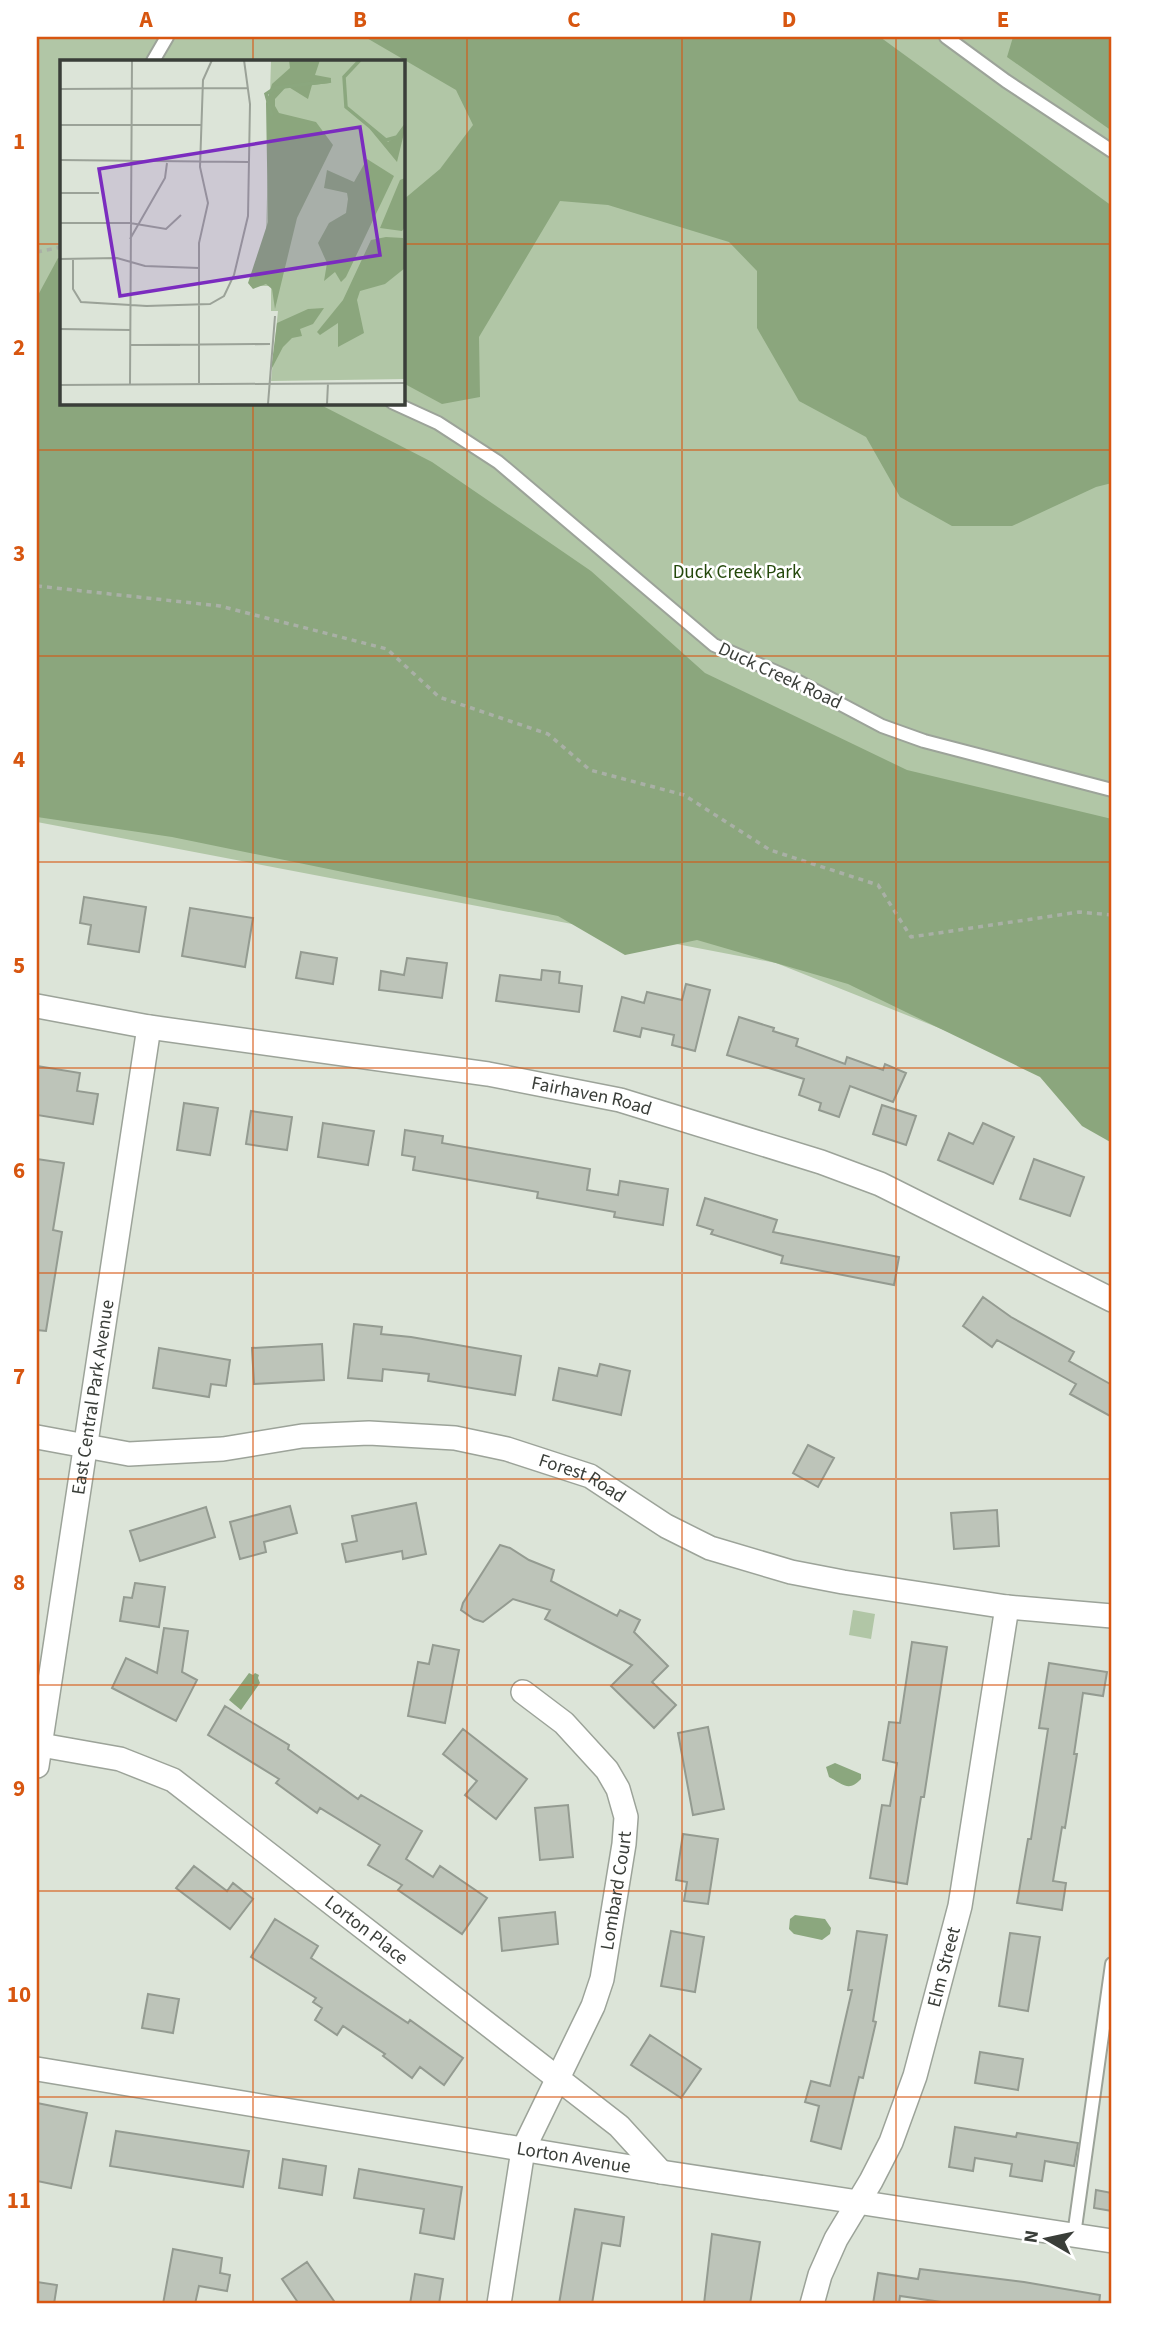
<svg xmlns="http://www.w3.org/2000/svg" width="1149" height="2341" font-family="'Source Sans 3',sans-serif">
<rect width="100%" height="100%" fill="#dce4d8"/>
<path fill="#b1c6a6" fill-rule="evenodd" d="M37,37H1112V1097L776,963L37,822ZM61,61H402V402H61Z
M853,1610L875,1614L871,1639L849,1635Z"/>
<path fill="#8ba67d" d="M365,37H880L1112,206V483L1096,487L1012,526H952L900,497L866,437L799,401L757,328V271L729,242L608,205L560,201L479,337L480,397L442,404L403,383V200L440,169L473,125L456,90Z
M1013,37H1112V131L1007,57Z
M58,258H61V402L317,403L432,462L591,571L705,673L907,770L1112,819V1143L1082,1126L1040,1077L848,984L697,940L625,955L558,916L172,837L37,817V297Z"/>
<path fill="#8ba77e" d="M249,1673L253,1675L255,1673L259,1675L258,1678L260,1683L241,1710L229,1700Z
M835,1763L861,1774V1779C849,1792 844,1785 829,1777L826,1767Z
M795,1915L825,1919L831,1928L830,1934L822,1940L794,1934L789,1929L790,1919Z"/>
<path fill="#bdc4b9" stroke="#949b91" stroke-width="2" d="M84,897L146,907L139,952L88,944L91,925L80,923Z
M190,908L253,918L245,967L182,956Z
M301,952L337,958L333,984L296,978Z
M407,958L447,963L442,998L379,990L381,971L404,975Z
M542,970L560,972L559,983L582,986L579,1012L496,1001L500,975L541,980Z
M686,984L710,990L695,1051L672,1045L674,1035L642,1028L640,1037L614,1031L622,997L644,1003L647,992L682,1000Z
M739,1017L774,1028L773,1031L798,1039L796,1046L845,1064L847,1057L883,1070L885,1064L906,1073L893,1102L850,1086L839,1117L819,1110L821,1103L799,1095L804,1079L727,1055Z
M37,1066L80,1073L77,1091L98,1094L93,1124L37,1115Z
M184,1103L218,1108L210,1155L177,1150Z
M882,1105L916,1116L906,1145L873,1134Z
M251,1111L292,1117L287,1150L246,1144Z
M323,1123L374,1131L368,1165L318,1157Z
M983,1123L1014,1137L993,1184L938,1160L949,1133L973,1144Z
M405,1130L443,1136L442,1143L590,1169L587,1190L618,1195L620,1181L668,1189L663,1225L614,1217L615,1212L537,1198L538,1192L413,1170L415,1157L402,1155Z
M37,1159L64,1163L53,1230L62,1232L46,1331L37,1330Z
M1034,1159L1084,1177L1070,1216L1020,1199Z
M705,1198L777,1220L773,1232L899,1257L894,1285L781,1263L783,1256L711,1234L713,1230L697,1225Z
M983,1297L1011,1317L1074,1352L1069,1361L1112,1385V1417L1070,1394L1076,1384L997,1340L992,1347L963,1326Z
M354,1324L382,1327L381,1334L411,1337L521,1356L515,1395L428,1381L429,1374L383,1369L382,1381L348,1378Z
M322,1344L324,1380L254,1384L252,1348Z
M159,1348L230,1360L226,1386L211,1384L209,1397L153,1388Z
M600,1364L630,1371L621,1415L553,1400L559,1368L597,1376Z
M808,1445L834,1458L818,1487L793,1473Z
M416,1503L426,1554L403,1559L402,1551L346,1562L342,1544L357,1541L352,1516Z
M290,1506L297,1533L264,1542L266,1552L240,1559L230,1522Z
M206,1507L215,1537L140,1561L130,1531Z
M997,1510L999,1546L954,1549L951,1513Z
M500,1545L510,1548L529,1560L554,1570L551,1581L617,1616L620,1610L640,1620L634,1632L668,1666L652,1682L676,1705L654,1728L611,1686L632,1665L545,1619L550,1610L513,1599L483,1622L474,1619L461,1610L463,1603Z
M135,1583L165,1587L159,1627L120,1621L124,1597L132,1598Z
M164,1628L188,1631L182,1672L197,1680L176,1721L112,1688L126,1658L157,1673Z
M912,1642L947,1647L924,1797H921L907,1884L870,1878L882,1805L890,1806L897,1763L883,1760L889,1722L900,1723Z
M433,1645L459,1650L445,1723L408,1716L418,1662L429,1664Z
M1049,1663L1107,1672L1103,1696L1083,1693L1074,1754H1077L1065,1828L1062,1827L1053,1881L1066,1883L1062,1910L1017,1903L1028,1839H1031L1048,1729L1039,1728Z
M225,1706L289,1745L288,1749L358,1799L361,1795L422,1831L406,1859L433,1877L440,1866L487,1898L462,1934L398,1890L402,1885L368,1865L380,1845L320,1808L317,1813L276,1783L279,1779L208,1735Z
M708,1727L724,1809L693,1815L678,1733Z
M463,1729L527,1779L496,1819L465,1795L477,1781L443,1754Z
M568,1805L573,1857L540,1860L535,1808Z
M683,1834L718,1839L708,1904L684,1901L687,1882L676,1880Z
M194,1866L227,1891L233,1883L253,1899L230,1929L176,1888Z
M555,1912L558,1944L502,1951L499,1918Z
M275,1919L318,1946L311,1958L408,2023L410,2020L463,2058L444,2085L420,2067L412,2078L383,2056L385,2054L343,2026L337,2035L315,2020L322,2008L313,2002L316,1998L251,1957Z
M671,1931L704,1937L695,1992L661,1986Z
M857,1931L887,1935L873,2021L876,2022L863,2078L859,2077L841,2149L811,2141L819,2106L805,2102L811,2081L830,2086L852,1990H848Z
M1010,1933L1040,1937L1028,2011L999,2006Z
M148,1994L179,1999L173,2033L142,2028Z
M650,2035L701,2069L681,2098L631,2065Z
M980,2052L1023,2059L1018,2090L975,2083Z
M37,2103L87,2113L71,2188L37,2181Z
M955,2127L1016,2137L1017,2133L1078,2143L1074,2166L1045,2161L1042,2181L1010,2176L1012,2164L975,2158L973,2171L949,2167Z
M116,2131L249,2151L243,2187L110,2166Z
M283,2159L326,2166L322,2195L279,2188Z
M359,2169L462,2187L454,2239L420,2233L424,2209L354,2198Z
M1096,2190L1112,2193V2211L1094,2208Z
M575,2209L624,2217L620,2246L602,2243L592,2304H559Z
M712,2234L760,2242L750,2304H704Z
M173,2249L222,2258L220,2273L230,2275L227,2291L199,2286L195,2304H163Z
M307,2262L336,2304H299L282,2279Z
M920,2269L1024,2282L1100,2295L1099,2304H955L900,2296L899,2304H873L878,2273L918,2279Z
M415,2274L443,2279L439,2304H410Z
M37,2282L57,2285L54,2304L37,2303Z"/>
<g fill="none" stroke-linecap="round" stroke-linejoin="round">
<g stroke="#9ca399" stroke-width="16">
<path id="lane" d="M946,37L1006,81L1112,151
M153,61L167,37
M392,402L438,423L498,462L714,645L799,682L882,726L924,741L1112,790
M1074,2235L1112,1964"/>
</g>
<g stroke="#9ca399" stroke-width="26">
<g id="street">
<path id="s1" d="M37,1006L149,1027L488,1074L620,1100L821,1162L880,1184L1112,1300"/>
<path id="s2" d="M37,1437L129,1454L223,1449L302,1436L369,1433L455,1438L507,1449L590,1476L666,1526L710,1548L791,1572L843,1582L1007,1607L1112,1616"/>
<path id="s3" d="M41,1745L120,1759L173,1780L619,2126L661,2172"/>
<path id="s4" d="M37,1766L149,1027"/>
<path id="s5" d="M37,2069L661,2172L1112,2241"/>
<path id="s6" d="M499,2304L523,2150L593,2006L602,1979L624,1844L626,1817L618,1789L607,1770L564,1723L523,1692"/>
<path id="s7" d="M812,2304L820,2275L836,2239L871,2181L891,2142L915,2076L960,1906L1007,1607"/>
</g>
</g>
<path stroke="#a9b0a6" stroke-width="3.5" stroke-dasharray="5 5" stroke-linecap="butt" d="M37,252L61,247
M37,586L220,606L387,649L439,697L548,734L590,770L684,795L770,850L878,885L911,937L1079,912L1112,915"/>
<use href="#lane" stroke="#fff" stroke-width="12"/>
<use href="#street" stroke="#fff" stroke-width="23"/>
</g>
<path fill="none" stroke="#d75610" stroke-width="2" stroke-opacity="0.55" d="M253,37V61M467,37V2304M682,37V2304M896,37V2304M37,244H61M402,244H1112M253,402V2304M37,450H1112M37,656H1112M37,862H1112M37,1068H1112M37,1273H1112M37,1479H1112M37,1685H1112M37,1891H1112M37,2097H1112"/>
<g text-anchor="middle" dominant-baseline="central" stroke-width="5" stroke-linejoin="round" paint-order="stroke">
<g font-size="19" fill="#24480b" stroke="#fff">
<text x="737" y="572">Duck Creek Park</text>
</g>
<g font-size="19" fill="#3a3e39" stroke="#fff">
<text transform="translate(780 676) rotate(25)">Duck Creek Road</text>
<text stroke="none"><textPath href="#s1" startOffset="562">Fairhaven Road</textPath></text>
<text stroke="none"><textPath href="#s4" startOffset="373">East Central Park Avenue</textPath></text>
<text stroke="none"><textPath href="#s2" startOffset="555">Forest Road</textPath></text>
<text stroke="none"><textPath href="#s6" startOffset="434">Lombard Court</textPath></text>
<text stroke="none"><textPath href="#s3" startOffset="382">Lorton Place</textPath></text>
<text stroke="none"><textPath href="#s7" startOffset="364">Elm Street</textPath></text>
<text stroke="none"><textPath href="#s5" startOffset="544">Lorton Avenue</textPath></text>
</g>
</g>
<g transform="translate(60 60)">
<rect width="345" height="345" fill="#dce4d8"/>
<path d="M211,0H345V319L211,321L218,251H211V226H190L206,171Z" fill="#b1c6a6"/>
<path d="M229,0H260L255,15L271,18L270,23L252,25L248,39L227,26L215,39V46L219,53L256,62L273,85L237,158L215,249L212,229L206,224L193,229L188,223L208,162L206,43L212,24L230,8ZM309,68L328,82L345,69L337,102ZM307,99L334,116L286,217L281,222L275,212L264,221L267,203L258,183L269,163L286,153L288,139L287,133L264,128L267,110L294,122ZM345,118V167L342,171L320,168L340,120ZM326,177L343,178L345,208L325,224L300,231L297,240L304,273L278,287V263L260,275L257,272L283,240L311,180ZM264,248L253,264L240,269L242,276L232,278L223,287L211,310L217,263L248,249Z" fill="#8ba67d"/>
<path fill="none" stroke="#8ba77e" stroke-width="3.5" d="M300,0L284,17L286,47L326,80L337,77L345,66M212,56L206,34L215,28L271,21"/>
<path fill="none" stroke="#9ba298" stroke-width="2" d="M0,29L187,28M0,65H142M0,100L188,102M0,133H39M0,163H70L106,169L121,155M70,179L105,118L107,103M0,199L57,198L85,206L139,208M13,199V229L21,242L87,246M86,246L150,244L164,236L174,215L188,156L190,44L184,0M0,269L71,270M70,285H120M82,285L210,284M139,323V183L148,143L140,107L143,20L152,0M70,324L72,0M0,325L345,323M208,344L215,256M267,344L268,323"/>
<path fill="#7b2cbf" fill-opacity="0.15" stroke="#7b2cbf" stroke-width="3.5" d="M300,67L320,195L60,236L39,109Z"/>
<rect width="345" height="345" fill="none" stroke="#3a3e39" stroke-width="3.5"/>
</g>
<rect width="1149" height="2341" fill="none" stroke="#ffffff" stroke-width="77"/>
<g transform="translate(1047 2239) rotate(279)" stroke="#ffffff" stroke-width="5" paint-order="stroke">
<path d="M0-5L12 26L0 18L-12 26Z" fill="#3a3e39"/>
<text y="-10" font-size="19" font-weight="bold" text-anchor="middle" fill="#3a3e39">N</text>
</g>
<rect x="38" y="38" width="1072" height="2264" fill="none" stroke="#d75610" stroke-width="2.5"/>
<g font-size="23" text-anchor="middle" font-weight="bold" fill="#d75610">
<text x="146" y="27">A</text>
<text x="360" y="27">B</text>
<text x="574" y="27">C</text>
<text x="789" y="27">D</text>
<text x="1003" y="27">E</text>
<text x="19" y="149">1</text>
<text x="19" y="355">2</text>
<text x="19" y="561">3</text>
<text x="19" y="767">4</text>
<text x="19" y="973">5</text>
<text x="19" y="1178">6</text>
<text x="19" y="1384">7</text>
<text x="19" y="1590">8</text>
<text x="19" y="1796">9</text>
<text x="19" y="2002">10</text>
<text x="19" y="2208">11</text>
</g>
</svg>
